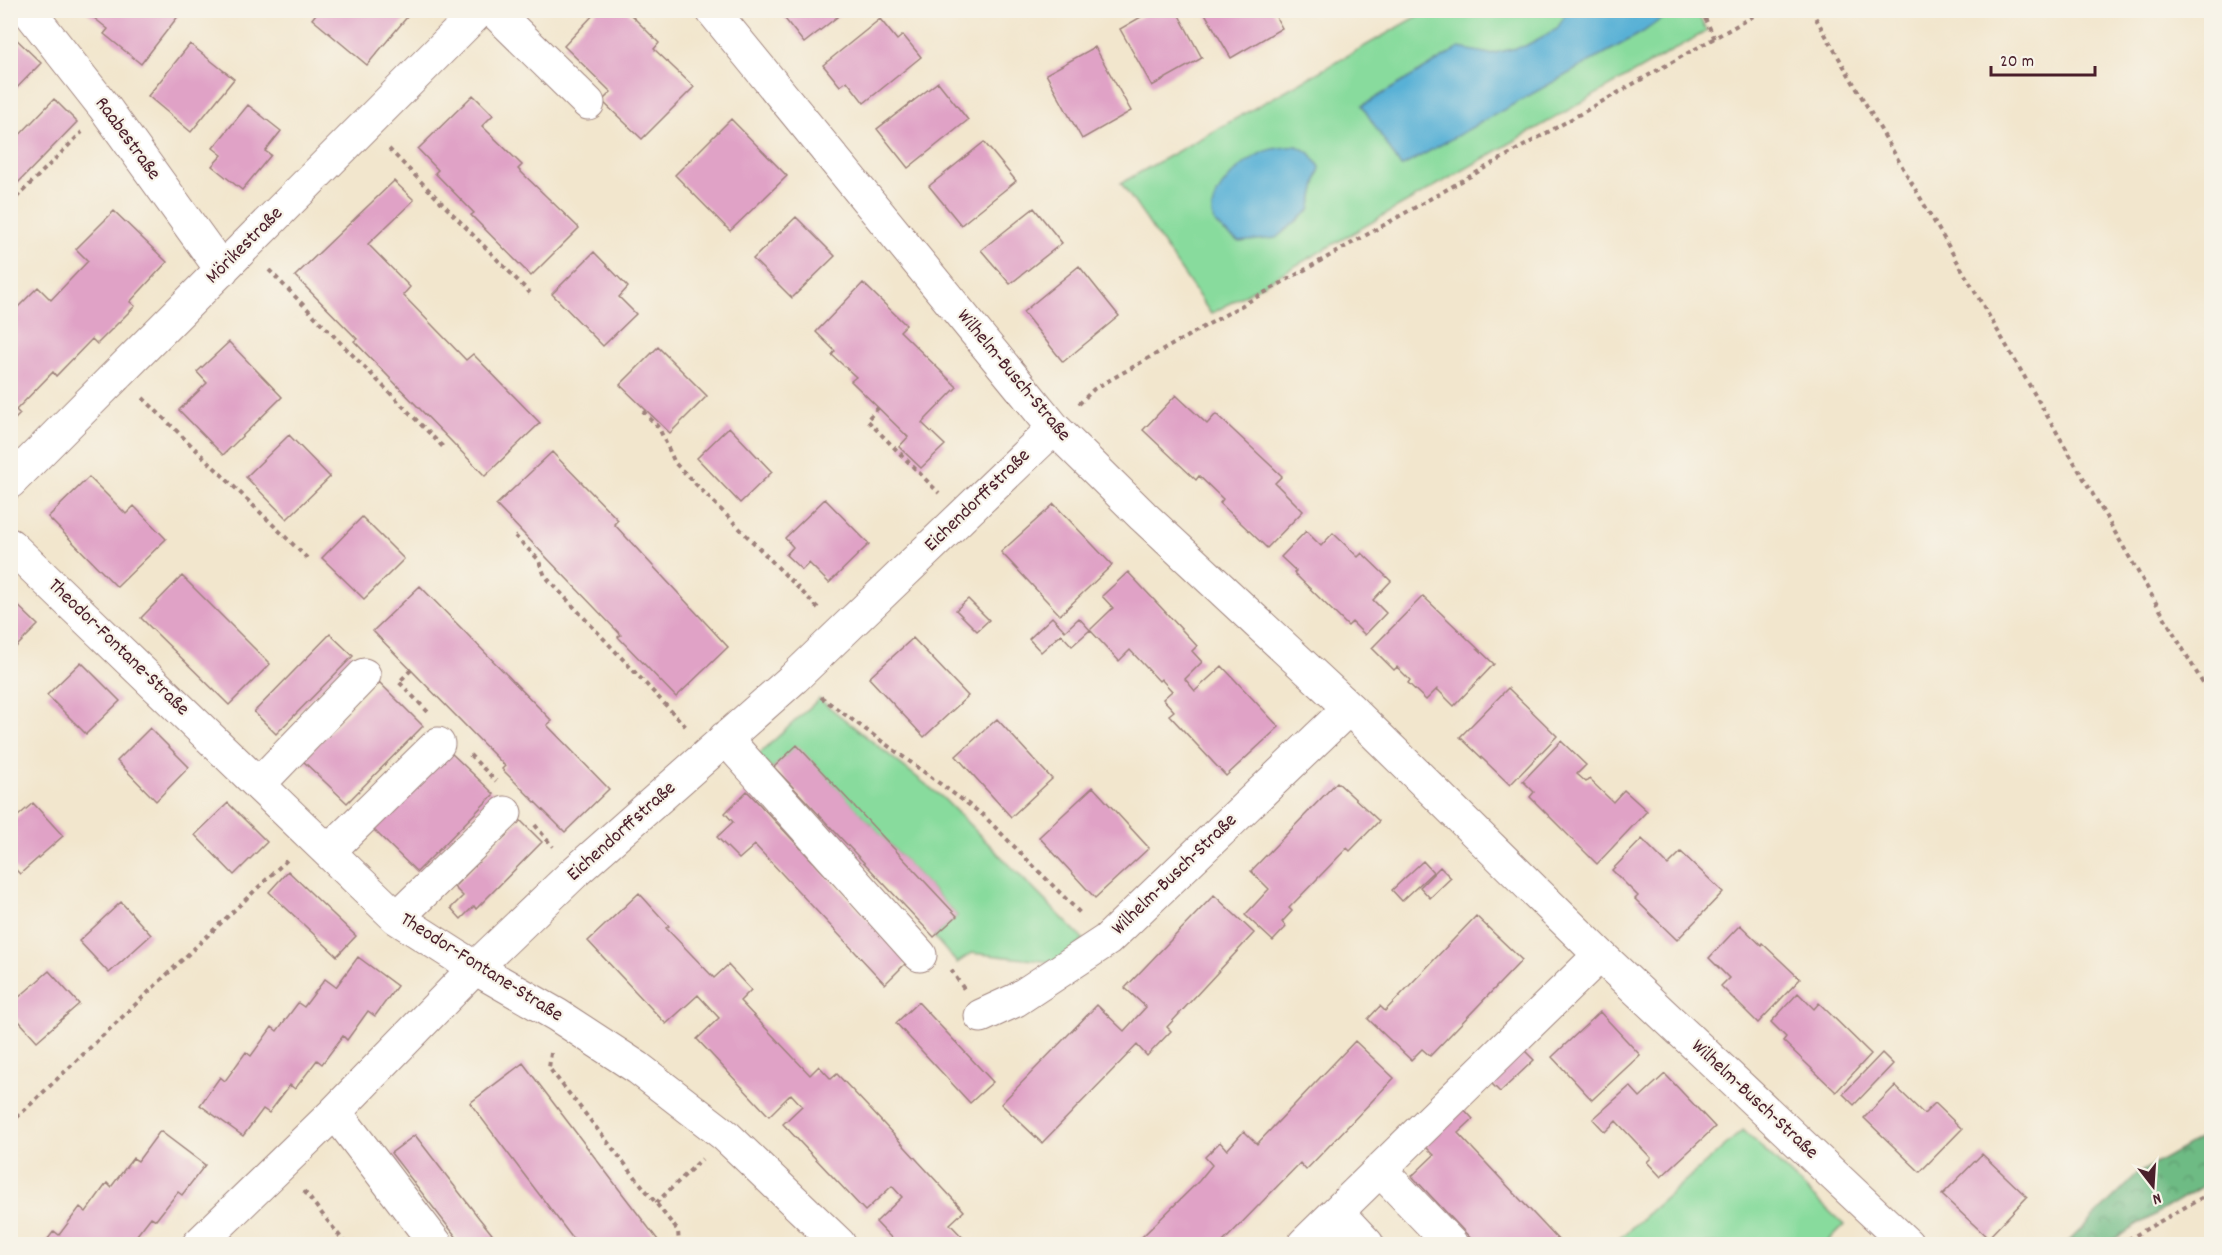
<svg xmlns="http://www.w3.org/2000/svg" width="2222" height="1255" font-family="Dekko,sans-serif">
<defs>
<pattern id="forest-crowns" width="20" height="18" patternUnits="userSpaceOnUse" patternTransform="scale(1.5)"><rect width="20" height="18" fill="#6ebb84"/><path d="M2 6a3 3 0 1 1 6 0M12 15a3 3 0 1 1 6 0" fill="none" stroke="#5c976c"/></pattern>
</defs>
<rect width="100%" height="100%" fill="#f7f3e8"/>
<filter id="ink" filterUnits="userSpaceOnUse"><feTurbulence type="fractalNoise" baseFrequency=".0167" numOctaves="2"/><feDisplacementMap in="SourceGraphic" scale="12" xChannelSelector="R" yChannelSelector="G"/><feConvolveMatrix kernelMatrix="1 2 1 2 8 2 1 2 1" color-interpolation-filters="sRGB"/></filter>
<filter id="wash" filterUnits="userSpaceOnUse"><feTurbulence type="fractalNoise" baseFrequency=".008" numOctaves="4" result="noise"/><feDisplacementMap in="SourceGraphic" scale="24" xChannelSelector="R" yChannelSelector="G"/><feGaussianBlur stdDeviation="1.35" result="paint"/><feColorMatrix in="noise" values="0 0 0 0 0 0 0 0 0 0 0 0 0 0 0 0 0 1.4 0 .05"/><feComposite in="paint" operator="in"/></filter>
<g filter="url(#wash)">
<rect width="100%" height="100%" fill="#f2e6cd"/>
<path fill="#88db9d" stroke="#697d64" stroke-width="1.5" d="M1427,11H1696L1707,31L1211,314L1121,183Z
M819,699L943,798L1084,940L1059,963L972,953L957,963L934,937L957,916L797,746L772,769L758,755Z
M1743,1130L1844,1225L1825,1244H1613Z"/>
<path fill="url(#forest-crowns)" stroke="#5c6d58" stroke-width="1.5" d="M2211,1132V1181L2106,1244H2066L2137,1174Z"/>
<path fill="#58b1d6" stroke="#516880" stroke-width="1.5" d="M1567,11H1663L1664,17L1643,32L1401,167L1362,106L1459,48L1490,54L1525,46L1557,29Z
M1297,146L1310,153L1320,167L1310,210L1276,238L1239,242C1232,237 1222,231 1217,225C1196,200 1247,156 1269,150C1278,147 1288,147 1297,146Z"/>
<g id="blocks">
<path fill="#e0a2c6" d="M84,10H183L141,64L104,34L108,29Z
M319,10H413L367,65L312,19Z
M598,10H626L659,43L654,49L694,87L642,139L602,101L611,92L564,46Z
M778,10H846L804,43Z
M1153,10H1176L1202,58L1152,86L1120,29Z
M1203,10H1272L1282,28L1231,58Z
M880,19L897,40L903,35L921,57L864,103L847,81L840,86L823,65Z
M10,33L41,63L10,95Z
M190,44L234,79L191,132L148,96Z
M1095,47L1131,111L1082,139L1046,74Z
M938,82L968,120L908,168L877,129Z
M473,95L493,115L482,126L522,165L518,169L579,228L531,276L471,215L474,213L435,173L438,170L418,149Z
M54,99L77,122L13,188L10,186V145Z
M248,105L281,131L265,151L271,155L242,190L212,166L222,155L213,148Z
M731,119L787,176L730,231L675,175Z
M984,142L1016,181L961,225L929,186Z
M394,181L414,200L368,244L410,287L403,295L466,360L473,354L540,423L485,476L354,341L357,339L295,276Z
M1034,208L1062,243L1010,284L981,250Z
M114,211L167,262L130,302L135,306L97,344L92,339L56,376L53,372L16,410L20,414L10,424V315L38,287L51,300L88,261L76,249Z
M796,217L835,256L792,298L753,259Z
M594,252L628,287L619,297L636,314L603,346L552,294Z
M1079,266L1119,316L1063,362L1023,312Z
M863,283L906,325L900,331L957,387L922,423L945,445L921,468L899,447L908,437L851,381L856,377L832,355L835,351L816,332Z
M229,342L282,397L223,455L179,410L207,383L197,372Z
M658,347L707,396L670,433L620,385Z
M1176,395L1207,424L1216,414L1282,476L1275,483L1303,511L1267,548L1220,503L1223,499L1199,476L1196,480L1143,430Z
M729,427L772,472L740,503L697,458Z
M289,435L330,477L287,519L246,477Z
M552,452L618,520L614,524L728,647L676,697L618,637L621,635L496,505Z
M89,477L126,514L134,506L166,539L117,587L48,517Z
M825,499L869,544L829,583L809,563L802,570L786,555L793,547L785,538Z
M1054,504L1112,565L1060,615L1001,552Z
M362,517L404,559L364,599L322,558Z
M1306,531L1321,546L1333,533L1358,557L1362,553L1391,581L1373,600L1386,613L1365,635L1352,622L1348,626L1294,573L1296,571L1281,557Z
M1128,572L1197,646L1192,651L1202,662L1185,679L1195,691L1222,666L1279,727L1226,776L1169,715L1174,711L1163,699L1172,691L1161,679L1159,681L1130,650L1119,661L1090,630L1072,646L1061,634L1041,652L1029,639L1052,617L1065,631L1079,618L1090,630L1113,608L1102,596Z
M182,576L270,664L229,705L141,618Z
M420,586L552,721L547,725L609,789L565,832L502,769L505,766L373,631Z
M1423,596L1494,664L1454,706L1437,689L1426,700L1408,683L1410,680L1397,667L1394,670L1372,648Z
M10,598L38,625L10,653Z
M968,599L989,620L977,631L956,610Z
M330,634L353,656L276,734L254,712Z
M913,638L968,696L924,737L869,678Z
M81,662L120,701L86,734L47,695Z
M379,682L423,726L347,803L302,760Z
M1508,688L1557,736L1510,785L1460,737Z
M997,719L1052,779L1011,817L956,756Z
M150,728L189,767L156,801L117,761Z
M1561,741L1586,765L1577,774L1586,782L1589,779L1613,802L1624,790L1647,811L1597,864L1530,797L1534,792L1523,781Z
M797,745L957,916L934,937L774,767Z
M449,751L494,794L417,872L373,829Z
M1337,782L1379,821L1350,851L1347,848L1289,908L1292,911L1282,922L1286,927L1273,941L1245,915L1269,889L1251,871Z
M1093,787L1149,848L1095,898L1039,837Z
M747,791L907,962L885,984L755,845L739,859L717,837L733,822L725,813Z
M33,803L63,836L20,874L10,864V823Z
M228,803L267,842L234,875L195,835Z
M520,820L542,842L476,909L474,906L461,919L451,908L463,896L454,887Z
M1642,839L1668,865L1681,852L1723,892L1677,940L1635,899L1638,896L1612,870Z
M1423,861L1433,872L1402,901L1392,890Z
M1440,867L1451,878L1430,898L1420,887Z
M288,871L356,936L337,956L269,892Z
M639,893L669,926L666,928L714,978L728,965L751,990L740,1001L810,1075L819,1066L831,1079L837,1074L870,1109L964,1211L950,1224L969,1244H897L876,1222L902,1197L892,1186L865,1211L783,1124L802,1106L791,1094L769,1116L697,1039L719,1018L698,995L666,1024L618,973L588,941Z
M1214,895L1254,933L1167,1027L1171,1031L1147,1056L1137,1045L1042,1143L1001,1104L1097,1005L1124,1031L1146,1007L1125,988Z
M121,902L151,935L109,973L79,941Z
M1476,916L1522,960L1430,1056L1422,1049L1411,1060L1368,1019L1380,1006L1385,1011Z
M1740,925L1761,945L1762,943L1800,979L1758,1023L1721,986L1729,978L1709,958Z
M358,957L397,986L375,1016L368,1011L347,1040L343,1036L322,1064L317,1060L295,1089L290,1085L269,1113L263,1109L243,1136L200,1105L220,1077L225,1081L246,1052L251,1056L272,1027L277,1031L298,1003L304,1007L325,979L336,987Z
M49,971L79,1004L37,1041L10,1011V1005Z
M1798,993L1814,1009L1819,1003L1871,1054L1836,1092L1783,1041L1786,1037L1771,1022Z
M918,1002L993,1082L970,1103L896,1023Z
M1600,1012L1640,1055L1592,1100L1552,1057Z
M1355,1041L1394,1078L1306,1170L1300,1163L1221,1244H1144L1139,1240L1199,1181L1212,1165L1205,1157L1220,1142L1227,1150L1244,1131L1257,1144Z
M1523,1049L1534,1060L1500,1092L1489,1081Z
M1882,1053L1893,1064L1854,1105L1843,1094Z
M523,1063L615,1184L661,1244H577L516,1164L470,1103Z
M1665,1074L1715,1127L1661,1177L1647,1162L1651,1158L1616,1121L1605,1132L1593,1119L1630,1086L1640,1097Z
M1895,1086L1924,1114L1935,1103L1962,1129L1920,1172L1864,1118Z
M1461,1106L1473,1119L1458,1133L1562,1244H1476L1412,1176L1434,1155L1422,1143Z
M160,1131L205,1165L182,1195L178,1192L156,1220L151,1217L130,1244L126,1241L123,1244H44L54,1231L59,1235L80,1207L86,1212L107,1183L111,1187L133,1158L138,1161Z
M415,1135L479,1218L500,1244H462L446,1224L391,1153Z
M1982,1154L2027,1197L1988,1238L1942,1195Z"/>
</g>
</g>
<g filter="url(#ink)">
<use href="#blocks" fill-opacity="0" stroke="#9e827c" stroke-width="1.5"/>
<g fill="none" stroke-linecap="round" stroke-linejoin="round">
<g stroke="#9e827c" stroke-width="35">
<path id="minor" d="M28,10L105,108L222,270
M493,10L588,103
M712,10L1054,428L1143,516L1349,708L1600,955L1907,1244
M10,482L480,10
M10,545L397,918L475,968L557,1015L638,1068L726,1136L839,1244
M725,738L920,955
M259,784L364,675
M329,851L438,744
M397,918L505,813
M981,1016L1016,1000L1107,940L1349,708
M335,1112L436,1244
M1381,1171L1451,1244
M1337,1212L1367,1244
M199,1244L335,1112L475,968L575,872L794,678L1054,428
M1304,1244L1600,955"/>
</g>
<path stroke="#9e827c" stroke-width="4" stroke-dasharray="4.5 4.5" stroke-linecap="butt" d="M1701,10L1715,39
M1811,10L2212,699
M389,149L530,293
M10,204L82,132
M269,270L443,447
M143,398L307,558
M1079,404L1094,389L1764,10
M878,408L867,420L939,493
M643,411L659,428L675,463L818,608
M515,536L538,559L545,576L688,729
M411,670L399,682L429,713
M821,697L983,815L1082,915
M470,755L496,781
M535,825L553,847
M951,970L964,989
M551,1053L549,1068L678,1231L679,1244
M10,1124L288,859
M304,1191L346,1244
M656,1203L702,1159
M2120,1244L2212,1192"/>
<use href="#minor" stroke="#fff" stroke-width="33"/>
</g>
</g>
<g text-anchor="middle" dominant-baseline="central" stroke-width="4.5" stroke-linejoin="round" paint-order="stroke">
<g font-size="20" fill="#4a1f2b" stroke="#f7f3e8">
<text transform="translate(127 139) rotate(54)">Raabestraße</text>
<text transform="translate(245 246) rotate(-45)">Mörikestraße</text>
<text transform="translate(1013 376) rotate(50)">Wilhelm-Busch-Straße</text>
<text transform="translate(978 501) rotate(-44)">Eichendorffstraße</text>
<text transform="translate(118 648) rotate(44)">Theodor-Fontane-Straße</text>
<text transform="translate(622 832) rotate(-42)">Eichendorffstraße</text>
<text transform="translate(1175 875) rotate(-44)">Wilhelm-Busch-Straße</text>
<text transform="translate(481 968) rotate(32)">Theodor-Fontane-Straße</text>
<text transform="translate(1754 1100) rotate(43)">Wilhelm-Busch-Straße</text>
</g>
</g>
<rect width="2222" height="1255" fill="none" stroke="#f7f3e8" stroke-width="36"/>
<g transform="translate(2153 1186) rotate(163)" stroke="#f7f3e8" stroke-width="4.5" paint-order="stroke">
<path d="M0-4.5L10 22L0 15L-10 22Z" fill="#4a1f2b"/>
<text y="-9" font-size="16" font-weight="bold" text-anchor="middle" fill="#4a1f2b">N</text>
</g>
<path d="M1991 66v9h104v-9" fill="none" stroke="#4a1f2b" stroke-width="3"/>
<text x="2000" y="66" font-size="18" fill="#4a1f2b" stroke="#f7f3e8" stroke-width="4.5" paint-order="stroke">20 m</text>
</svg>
